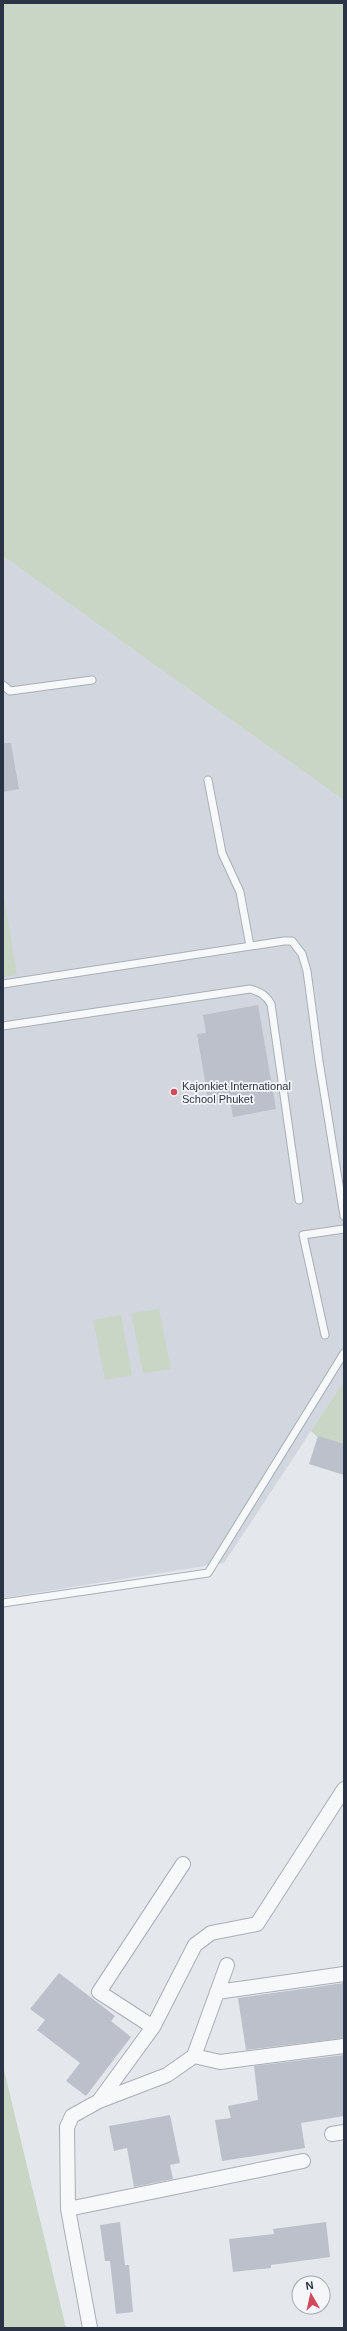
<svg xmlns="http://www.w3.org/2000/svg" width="347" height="2331" font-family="Arial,sans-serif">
<rect width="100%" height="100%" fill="#e4e7ec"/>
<path fill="#d2d6de" d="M3,556L342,798L344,802V1381L224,1563L3,1598Z"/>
<path fill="#c9d6c5" d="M3,3H344V802L341,798L3,556Z
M3,893L17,975L3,977Z
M159,1309L171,1369L143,1373L131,1313Z
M121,1315L132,1375L105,1380L93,1320Z
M344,1381V1462L311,1431Z
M3,2066L66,2328H3Z"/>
<path fill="#bbc0ca" d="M3,743H11L19,789L3,792Z
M258,1005L276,1109L233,1117L230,1101L209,1105L197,1034L206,1033L203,1015Z
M318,1436L344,1444V1475L309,1464Z
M59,1973L115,2016L111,2021L131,2037L86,2096L66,2081L80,2063L37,2030L45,2020L30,2009Z
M344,1983V2038L246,2050L238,1998Z
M344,2055V2116L301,2123L305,2148L222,2161L215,2120L231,2118L228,2106L258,2100L254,2066Z
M170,2115L180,2163L170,2165L173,2179L134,2187L127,2148L114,2151L109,2126Z
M120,2222L125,2265H129L133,2312L116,2314L110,2261H105L100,2225Z
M326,2222L330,2257L271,2265V2268L233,2272L229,2239L274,2234L273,2229Z"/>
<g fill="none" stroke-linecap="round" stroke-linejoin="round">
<g stroke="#a9aeb7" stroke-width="9">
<path id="service" d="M3,685L10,691L92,680
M208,780L222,853L240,892L250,946
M3,984L284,941H292L302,954L307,971L319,1061L344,1216
M3,1026L250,989C260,992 266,995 271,1004L299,1200
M325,1335L303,1235L344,1229
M3,1603L208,1573L344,1353"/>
</g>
<g stroke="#a9aeb7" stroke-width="16">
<path id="minor" d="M217,1992L344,1974
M153,2027L195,1945L211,1933L257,1924L344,1789
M194,2056L220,2062L344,2046
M99,2101L153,2027L99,1992L183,1864
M332,2134L344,2132
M68,2209L67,2127L72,2116L99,2101L167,2075L194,2056L227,1965
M90,2328L68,2209L303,2161"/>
</g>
<use href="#service" stroke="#f7f8fa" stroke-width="7"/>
<use href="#minor" stroke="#f7f8fa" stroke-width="14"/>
</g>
<circle fill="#d1495b" stroke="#f4f6f9" stroke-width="1.5" cx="174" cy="1092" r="4"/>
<g text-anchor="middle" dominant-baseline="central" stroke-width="3.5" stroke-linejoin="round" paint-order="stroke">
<g font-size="11" fill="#2b3445" stroke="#f4f6f9" text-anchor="start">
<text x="182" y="1086">Kajonkiet International<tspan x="182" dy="13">School Phuket</tspan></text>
</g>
</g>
<rect width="347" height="2331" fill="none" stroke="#2b3445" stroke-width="8"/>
<g transform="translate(311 2295) rotate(351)"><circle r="19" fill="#f4f6f9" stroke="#a4a8b1"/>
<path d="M0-3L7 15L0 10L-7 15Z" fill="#d1495b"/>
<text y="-6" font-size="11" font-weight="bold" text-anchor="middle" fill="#2b3445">N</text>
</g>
</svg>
